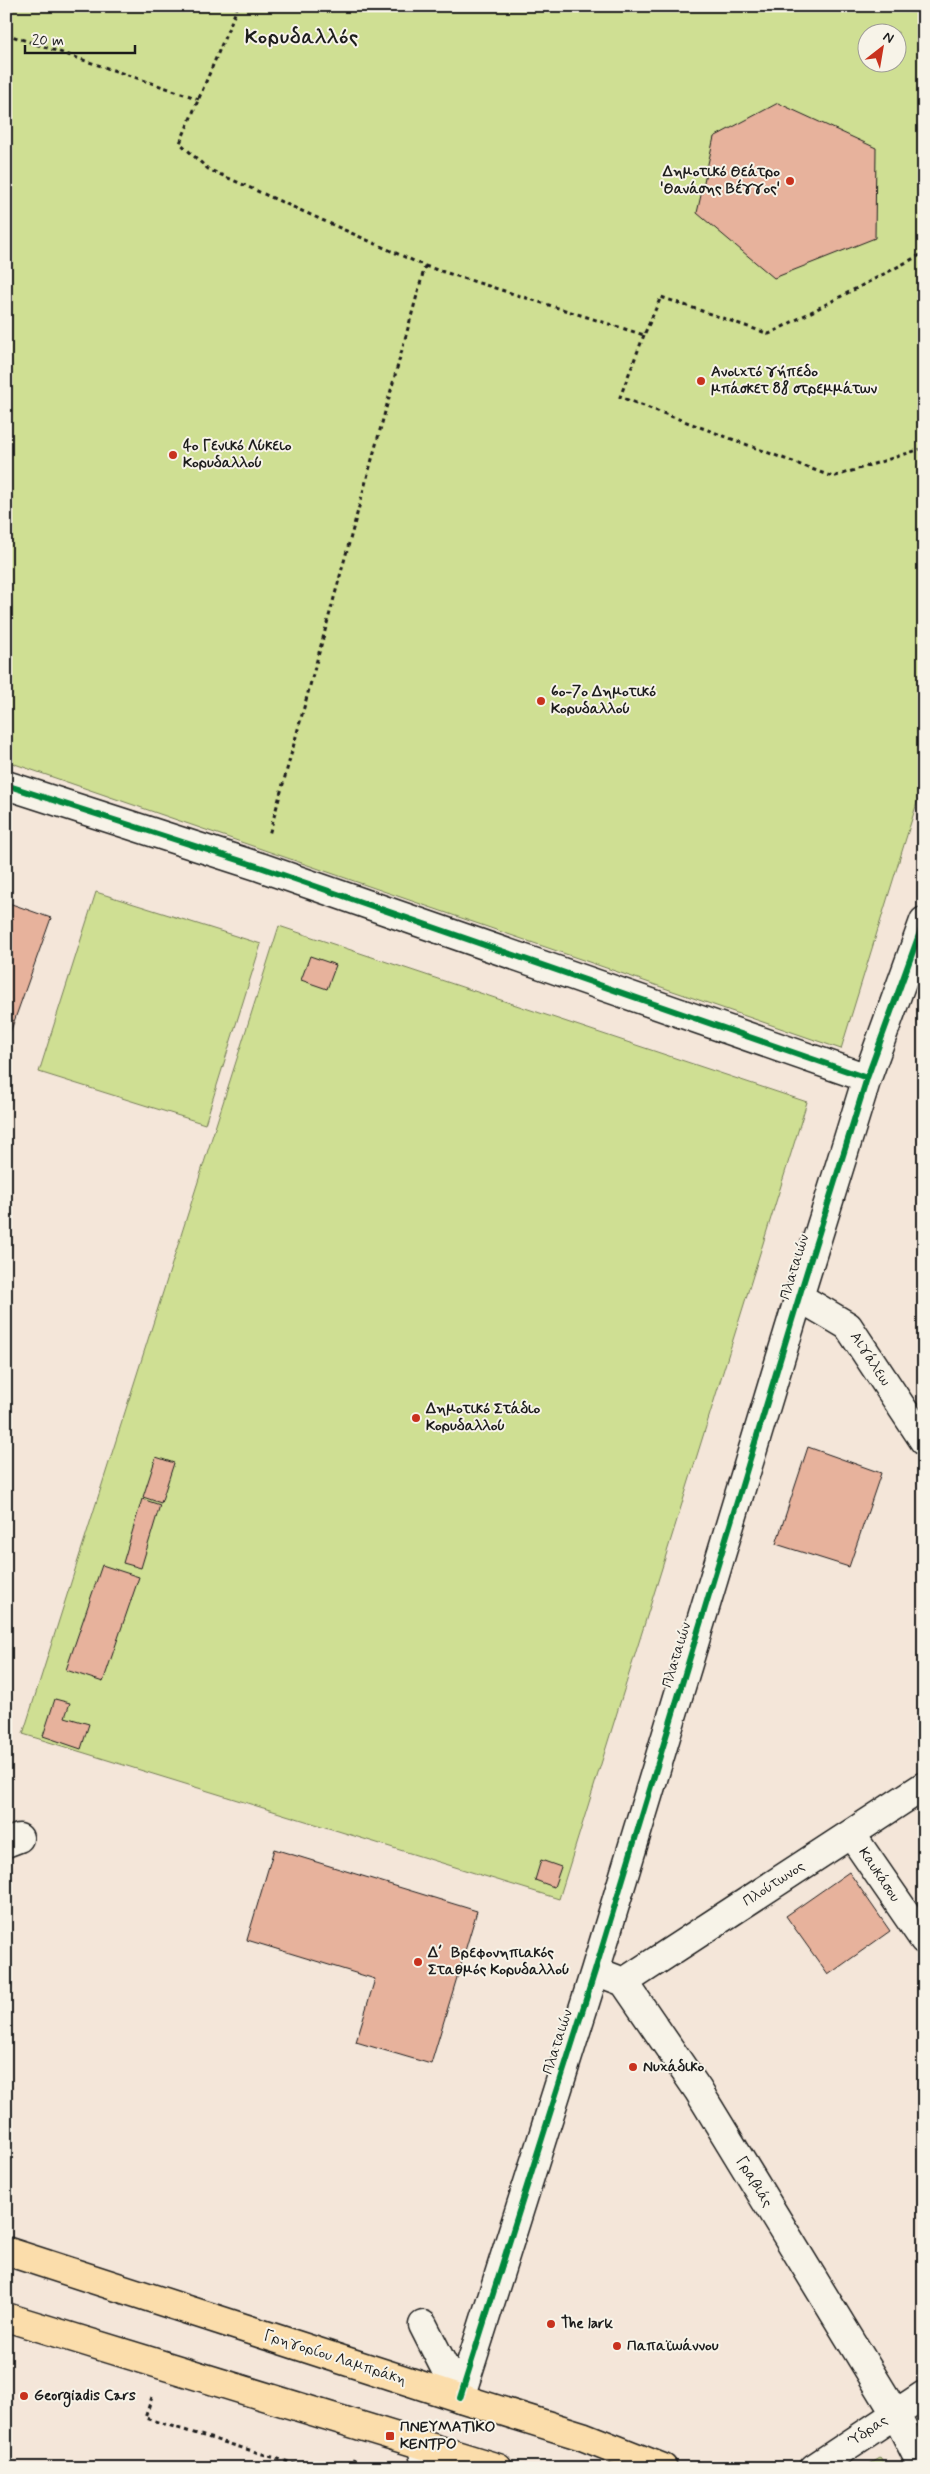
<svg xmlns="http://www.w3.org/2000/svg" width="930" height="2474" font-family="Mynerve,sans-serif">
<rect width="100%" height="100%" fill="#f4e6d9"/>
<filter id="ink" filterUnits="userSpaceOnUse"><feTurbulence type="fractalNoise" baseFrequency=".02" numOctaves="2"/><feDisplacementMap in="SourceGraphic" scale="10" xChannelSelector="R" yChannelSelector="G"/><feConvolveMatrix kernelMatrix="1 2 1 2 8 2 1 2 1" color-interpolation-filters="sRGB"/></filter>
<g filter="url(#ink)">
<path fill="#cfdf93" stroke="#767e58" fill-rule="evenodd" d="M6,6H831L923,13L924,780L841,1049L6,761ZM868,32H898V62H868Z
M96,892L261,944L205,1124L39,1072Z
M279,926L807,1102L559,1899L23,1734Z
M880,2458L887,2468H863Z"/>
<path fill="#e7b29c" stroke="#1c1c1c" d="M778,103L876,148L875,238L774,278L697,213L714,137Z
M6,902L51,918L6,1044Z
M310,956L336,965L327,989L301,980Z
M808,1447L881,1473L849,1567L776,1544Z
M156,1457L174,1463L161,1503L143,1497Z
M142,1499L160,1505L141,1568L123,1563Z
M102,1565L139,1577L103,1682L66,1670Z
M55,1699L70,1703L65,1717L89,1724L81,1749L43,1736Z
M274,1849L477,1911L431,2064L356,2042L375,1979L247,1940Z
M541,1860L561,1867L554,1887L535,1880Z
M849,1872L890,1931L828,1975L786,1916Z"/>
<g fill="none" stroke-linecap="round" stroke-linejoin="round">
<g stroke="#1c1c1c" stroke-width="31">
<path id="minor" d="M6,785L260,867L867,1078
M799,1297L848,1326L924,1441
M851,1834L924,1940
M6,1843L19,1838
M595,1971L624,1982L698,2090L895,2413L923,2468
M624,1982L924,1786
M423,2325L460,2398
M460,2398L595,1971L799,1297L867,1078L924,921
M422,2446L426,2468
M814,2468L924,2395"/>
</g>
<g stroke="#1c1c1c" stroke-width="31">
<path id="major" d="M6,2251L460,2398L582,2436L663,2468
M6,2317L498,2468"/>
</g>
<path stroke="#1c1c1c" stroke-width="3" stroke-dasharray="4 4" stroke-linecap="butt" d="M238,6L180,143L208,169L425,266L269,835
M6,34L199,99
M425,266L644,335L661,297L769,334L924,253
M644,335L620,397L833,477L924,448
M152,2397L145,2418L308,2468
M351,2468L354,2459"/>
<use href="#minor" stroke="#f7f3e8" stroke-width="28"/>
<use href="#major" stroke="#fbddab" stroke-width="28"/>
<g stroke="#f7f3e8" stroke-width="9">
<path id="cycleway" d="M6,785L260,867L867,1078
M460,2398L595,1971L799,1297L867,1078L924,921"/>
</g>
<use href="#cycleway" stroke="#00873e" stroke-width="6"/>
</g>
</g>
<g fill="#c8321e" stroke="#f7f3e8" stroke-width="2">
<circle cx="790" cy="181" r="5"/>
<circle cx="701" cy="381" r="5"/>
<circle cx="173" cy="455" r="5"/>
<circle cx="541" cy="701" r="5"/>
<circle cx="416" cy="1418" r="5"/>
<circle cx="418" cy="1962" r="5"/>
<circle cx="633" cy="2067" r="5"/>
<circle cx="551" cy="2324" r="5"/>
<circle cx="617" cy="2346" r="5"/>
<circle cx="24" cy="2396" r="5"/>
<rect x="385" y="2431" width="10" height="10" rx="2.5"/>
</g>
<g text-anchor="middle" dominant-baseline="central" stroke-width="4" stroke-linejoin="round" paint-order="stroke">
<g font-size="15" font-weight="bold" fill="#1c1c1c" stroke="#f7f3e8" text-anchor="start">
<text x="780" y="172" text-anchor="end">Δημοτικό Θεάτρο<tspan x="780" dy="17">'Θανάσης Βέγγος'</tspan></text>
<text x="711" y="372">Ανοιχτό γήπεδο<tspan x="711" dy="17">μπάσκετ 88 στρεμμάτων</tspan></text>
<text x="183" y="446">4ο Γενικό Λύκειο<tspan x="183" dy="17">Κορυδαλλού</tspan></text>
<text x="551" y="692">6ο-7ο Δημοτικό<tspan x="551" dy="17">Κορυδαλλού</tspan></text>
<text x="426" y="1409">Δημοτικό Στάδιο<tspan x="426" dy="17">Κορυδαλλού</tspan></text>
<text x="428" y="1953">Δ΄ Βρεφονηπιακός<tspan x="428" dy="17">Σταθμός Κορυδαλλού</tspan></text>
<text x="643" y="2067">Νυχάδικο</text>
<text x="561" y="2324">The lark</text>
<text x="627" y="2346">Παπαϊωάννου</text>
<text x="34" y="2396">Georgiadis Cars</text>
<text x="400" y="2427">ΠΝΕΥΜΑΤΙΚΟ<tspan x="400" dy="17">ΚΕΝΤΡΟ</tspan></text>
</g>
<g font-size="15" fill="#1c1c1c" stroke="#f7f3e8">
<text transform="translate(795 1267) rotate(-73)">Πλαταιών</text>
<text transform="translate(870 1359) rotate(57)">Αιγάλεω</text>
<text transform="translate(677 1655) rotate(-73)">Πλαταιών</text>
<text transform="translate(879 1875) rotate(56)">Καυκάσου</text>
<text transform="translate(774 1884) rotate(-33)">Πλούτωνος</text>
<text transform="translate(558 2042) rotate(-72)">Πλαταιών</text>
<text transform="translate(754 2182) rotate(59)">Γραβιάς</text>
<text transform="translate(335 2358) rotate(18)">Γρηγορίου Λαμπράκη</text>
<text transform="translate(868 2431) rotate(-34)">Ύδρας</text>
</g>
<g font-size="20" font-weight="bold" letter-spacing="1" fill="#1c1c1c" stroke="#f7f3e8">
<text x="302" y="37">Κορυδαλλός</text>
</g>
</g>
<rect width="930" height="2474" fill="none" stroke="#f7f3e8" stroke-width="25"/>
<rect x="12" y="12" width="905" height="2449" fill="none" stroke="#1c1c1c" stroke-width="2" filter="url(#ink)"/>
<g transform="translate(882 48) rotate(31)"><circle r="24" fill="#f7f3e8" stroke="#9f9d96"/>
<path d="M0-4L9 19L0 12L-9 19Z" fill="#c8321e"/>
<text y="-8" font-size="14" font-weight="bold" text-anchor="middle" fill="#1c1c1c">N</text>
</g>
<path d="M25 45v8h110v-8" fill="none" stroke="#1c1c1c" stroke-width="2.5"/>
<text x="32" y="45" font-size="15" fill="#1c1c1c" stroke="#f7f3e8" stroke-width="4" paint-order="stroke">20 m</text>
</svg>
